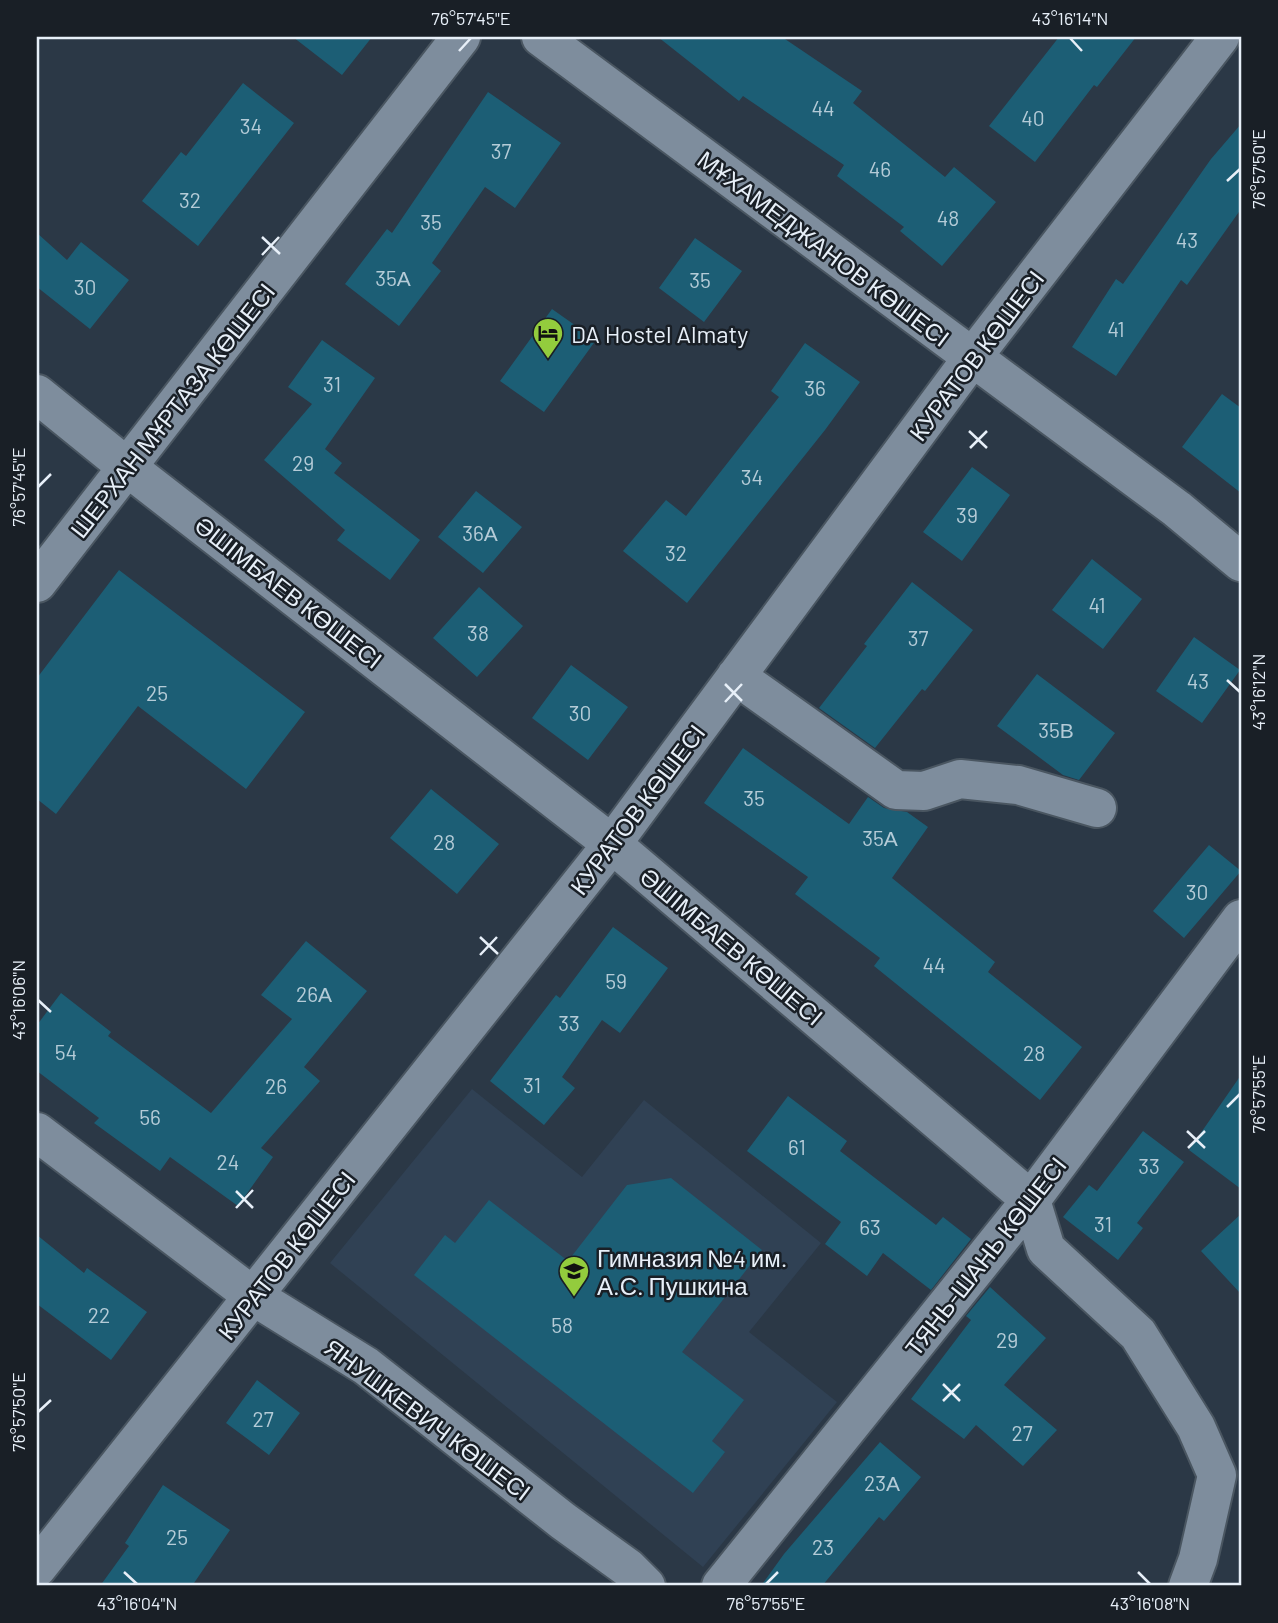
<svg xmlns="http://www.w3.org/2000/svg" width="1278" height="1623" font-family="Barlow,sans-serif">
<rect width="100%" height="100%" fill="#2b3846"/>
<path fill="#304154" d="M472,1089L582,1177L644,1100L821,1243L749,1332L837,1402L703,1567L330,1263Z"/>
<path fill="#1c5e75" d="M293,37H372L342,75Z
M658,37H782L862,91L853,103L945,177L954,167L996,202L942,266L900,231L904,227L837,176L844,165L743,96L739,101Z
M1059,37H1136L1097,87L1094,85L1035,162L989,126Z
M243,83L294,123L198,246L142,201L181,152L186,156Z
M488,92L561,143L515,208L485,187L432,263L441,271L399,326L345,284L387,229L392,233Z
M1241,124V209L1187,285L1181,280L1116,376L1072,347L1116,279L1123,284L1211,159Z
M37,233L67,260L81,242L129,280L90,329L37,287Z
M695,238L742,271L704,322L659,288Z
M552,309L596,340L544,412L500,381Z
M322,340L375,378L325,449L342,463L334,473L420,540L390,580L337,540L345,530L264,460L312,404L288,387Z
M805,343L860,382L825,430L687,603L623,551L666,500L686,516L779,397L771,391Z
M1222,394L1241,408V493L1182,447Z
M972,467L1010,495L962,561L923,532Z
M476,491L522,527L483,573L438,537Z
M1092,559L1142,599L1103,649L1052,610Z
M119,570L305,712L246,789L138,706L56,814L37,799V678Z
M912,582L973,630L925,691L922,689L875,748L819,708L867,646L864,644Z
M479,587L523,626L477,677L433,638Z
M1194,637L1240,670L1202,723L1156,691Z
M571,665L628,707L588,760L532,718Z
M1037,674L1115,733L1079,780L1063,775L997,726Z
M743,748L849,824L868,797L884,808L907,812L928,827L892,878L995,962L988,972L1082,1047L1040,1100L874,966L880,958L795,894L808,877L704,803Z
M431,789L499,844L457,894L390,838Z
M1209,845L1241,871L1184,938L1153,911Z
M613,927L668,968L620,1033L602,1020L562,1077L575,1088L544,1125L490,1081L556,995L560,998Z
M306,941L367,991L304,1067L320,1081L261,1148L273,1157L238,1206L170,1157L160,1171L94,1123L99,1118L37,1071V1025L61,993L111,1032L108,1036L211,1113L292,1019L261,995Z
M1241,1075V1189L1189,1150Z
M788,1096L847,1141L840,1151L936,1225L943,1217L971,1239L931,1290L883,1253L867,1276L825,1244L841,1222L747,1151Z
M1143,1131L1184,1162L1137,1223L1143,1228L1118,1260L1063,1217L1089,1185L1097,1191Z
M671,1178L762,1250L682,1352L744,1400L712,1441L725,1452L693,1493L414,1275L445,1235L455,1243L489,1200L568,1261L627,1185Z
M1241,1214V1294L1201,1251Z
M37,1235L84,1273L87,1268L147,1312L111,1360L37,1304Z
M990,1287L1046,1338L1004,1385L1057,1430L1023,1466L976,1425L964,1439L911,1399L971,1320L966,1316Z
M257,1380L300,1413L269,1455L226,1423Z
M880,1442L921,1477L884,1521L879,1517L822,1586H761L784,1554Z
M163,1485L230,1530L192,1586H100L129,1546L125,1543Z"/>
<g fill="none" stroke-linecap="round" stroke-linejoin="round">
<g stroke="#4a5661" stroke-width="42">
<path id="street" d="M541,37L1177,509L1241,562
M37,394L127,467L612,844L1031,1200L1046,1249L1138,1334L1196,1427L1217,1475L1198,1559L1188,1586
M37,583L461,37
M736,676L896,790L924,791L960,779L1018,785L1097,808
M37,1132L253,1296L366,1366L563,1521L628,1568L646,1586
M37,1568L612,844L972,358L1220,37
M721,1586L1031,1200L1241,919"/>
</g>
<use href="#street" stroke="#7e8d9d" stroke-width="38"/>
</g>
<path fill="none" stroke="#e7eff8" stroke-width="2.5" d="M1070,38L1082,51M459,51L471,38M1227,181L1240,169M262,237L280,254M262,255L279,237M969,431L987,448M970,448L987,431M38,487L51,474M1227,680L1240,692M725,684L742,701M725,702L742,684M480,937L498,954M480,955L497,937M38,1000L51,1012M1227,1107L1240,1094M1187,1131L1205,1148M1188,1148L1205,1131M236,1191L253,1208M236,1208L253,1190M943,1384L960,1401M943,1401L960,1384M38,1412L51,1400M124,1572L137,1584M1138,1572L1150,1584M766,1584L778,1572"/>
<defs>
<g id="hotel-pin" transform="scale(1.575)"><path d="M0 17L-7.5 6A9.5 9.5 0 1 1 7.5 6Z" fill="#93cc3d" stroke="#191f26"/><path d="M-6-4.5h1.5V1H6V5H4.5V3h-9V5H-6ZM-4 0a1.8 1.8 0 1 1 3.6 0ZM.5 0V-2.5h3Q6-2.5 6 0Z" fill="#111"/></g>
<g id="school-pin" transform="scale(1.575)"><path d="M0 17L-7.5 6A9.5 9.5 0 1 1 7.5 6Z" fill="#93cc3d" stroke="#191f26"/><path d="M0-5L7-2L0 1L-7-2ZM-4 1L0 2.5L4 1V4Q0 6-4 4Z" fill="#111"/></g>
</defs>
<g fill-rule="evenodd">
<use href="#hotel-pin" x="548" y="333"/>
<use href="#school-pin" x="574" y="1271"/>
</g>
<g text-anchor="middle" dominant-baseline="central" stroke-width="5" stroke-linejoin="round" paint-order="stroke">
<g font-size="21" fill="#b4cbd7">
<text x="823" y="107">44</text>
<text x="1033" y="117">40</text>
<text x="251" y="125">34</text>
<text x="501" y="150">37</text>
<text x="880" y="168">46</text>
<text x="190" y="199">32</text>
<text x="948" y="217">48</text>
<text x="431" y="221">35</text>
<text x="1187" y="239">43</text>
<text x="393" y="277">35А</text>
<text x="700" y="279">35</text>
<text x="85" y="286">30</text>
<text x="1116" y="328">41</text>
<text x="332" y="383">31</text>
<text x="815" y="387">36</text>
<text x="303" y="462">29</text>
<text x="752" y="476">34</text>
<text x="967" y="514">39</text>
<text x="480" y="532">36А</text>
<text x="676" y="552">32</text>
<text x="1097" y="604">41</text>
<text x="478" y="632">38</text>
<text x="918" y="637">37</text>
<text x="1198" y="680">43</text>
<text x="157" y="692">25</text>
<text x="580" y="712">30</text>
<text x="1056" y="729">35В</text>
<text x="754" y="797">35</text>
<text x="880" y="837">35А</text>
<text x="444" y="841">28</text>
<text x="1197" y="891">30</text>
<text x="934" y="964">44</text>
<text x="616" y="980">59</text>
<text x="314" y="993">26А</text>
<text x="569" y="1022">33</text>
<text x="66" y="1051">54</text>
<text x="1034" y="1052">28</text>
<text x="532" y="1084">31</text>
<text x="276" y="1085">26</text>
<text x="150" y="1116">56</text>
<text x="797" y="1146">61</text>
<text x="228" y="1161">24</text>
<text x="1149" y="1165">33</text>
<text x="1103" y="1223">31</text>
<text x="870" y="1226">63</text>
<text x="99" y="1314">22</text>
<text x="562" y="1324">58</text>
<text x="1007" y="1339">29</text>
<text x="263" y="1418">27</text>
<text x="1022" y="1432">27</text>
<text x="882" y="1482">23А</text>
<text x="177" y="1536">25</text>
<text x="823" y="1546">23</text>
</g>
<g font-size="24" fill="#e7eff8" stroke="#191f26">
<text transform="translate(824 248) rotate(37)">МҰХАМЕДЖАНОВ КӨШЕСІ</text>
<text transform="translate(976 355) rotate(-53)">КУРАТОВ КӨШЕСІ</text>
<text transform="translate(172 410) rotate(-52)">ШЕРХАН МҰРТАЗА КӨШЕСІ</text>
<text transform="translate(289 592) rotate(38)">ӘШІМБАЕВ КӨШЕСІ</text>
<text transform="translate(637 809) rotate(-53)">КУРАТОВ КӨШЕСІ</text>
<text transform="translate(732 946) rotate(40)">ӘШІМБАЕВ КӨШЕСІ</text>
<text transform="translate(286 1255) rotate(-52)">КУРАТОВ КӨШЕСІ</text>
<text transform="translate(985 1256) rotate(-52)">ТЯНЬ-ШАНЬ КӨШЕСІ</text>
<text transform="translate(428 1419) rotate(37)">ЯНУШКЕВИЧ КӨШЕСІ</text>
</g>
<g font-size="24" fill="#e7eff8" stroke="#191f26" text-anchor="start">
<text x="571" y="333">DA Hostel Almaty</text>
<text x="597" y="1257">Гимназия №4 им.<tspan x="597" dy="28">А.С. Пушкина</tspan></text>
</g>
</g>
<rect width="1278" height="1623" fill="none" stroke="#191f26" stroke-width="77"/>
<rect x="38" y="38" width="1202" height="1546" fill="none" stroke="#e7eff8" stroke-width="2.5"/>
<g font-size="18" text-anchor="middle" fill="#e7eff8">
<text x="471" y="25">76°57'45"E</text>
<text x="1070" y="25">43°16'14"N</text>
<text transform="translate(1259 169) rotate(-90)" y="6">76°57'50"E</text>
<text transform="translate(19 487) rotate(-90)" y="6">76°57'45"E</text>
<text transform="translate(1259 692) rotate(-90)" y="6">43°16'12"N</text>
<text transform="translate(19 1000) rotate(-90)" y="6">43°16'06"N</text>
<text transform="translate(1259 1094) rotate(-90)" y="6">76°57'55"E</text>
<text transform="translate(19 1412) rotate(-90)" y="6">76°57'50"E</text>
<text x="137" y="1610">43°16'04"N</text>
<text x="766" y="1610">76°57'55"E</text>
<text x="1150" y="1610">43°16'08"N</text>
</g>
</svg>
